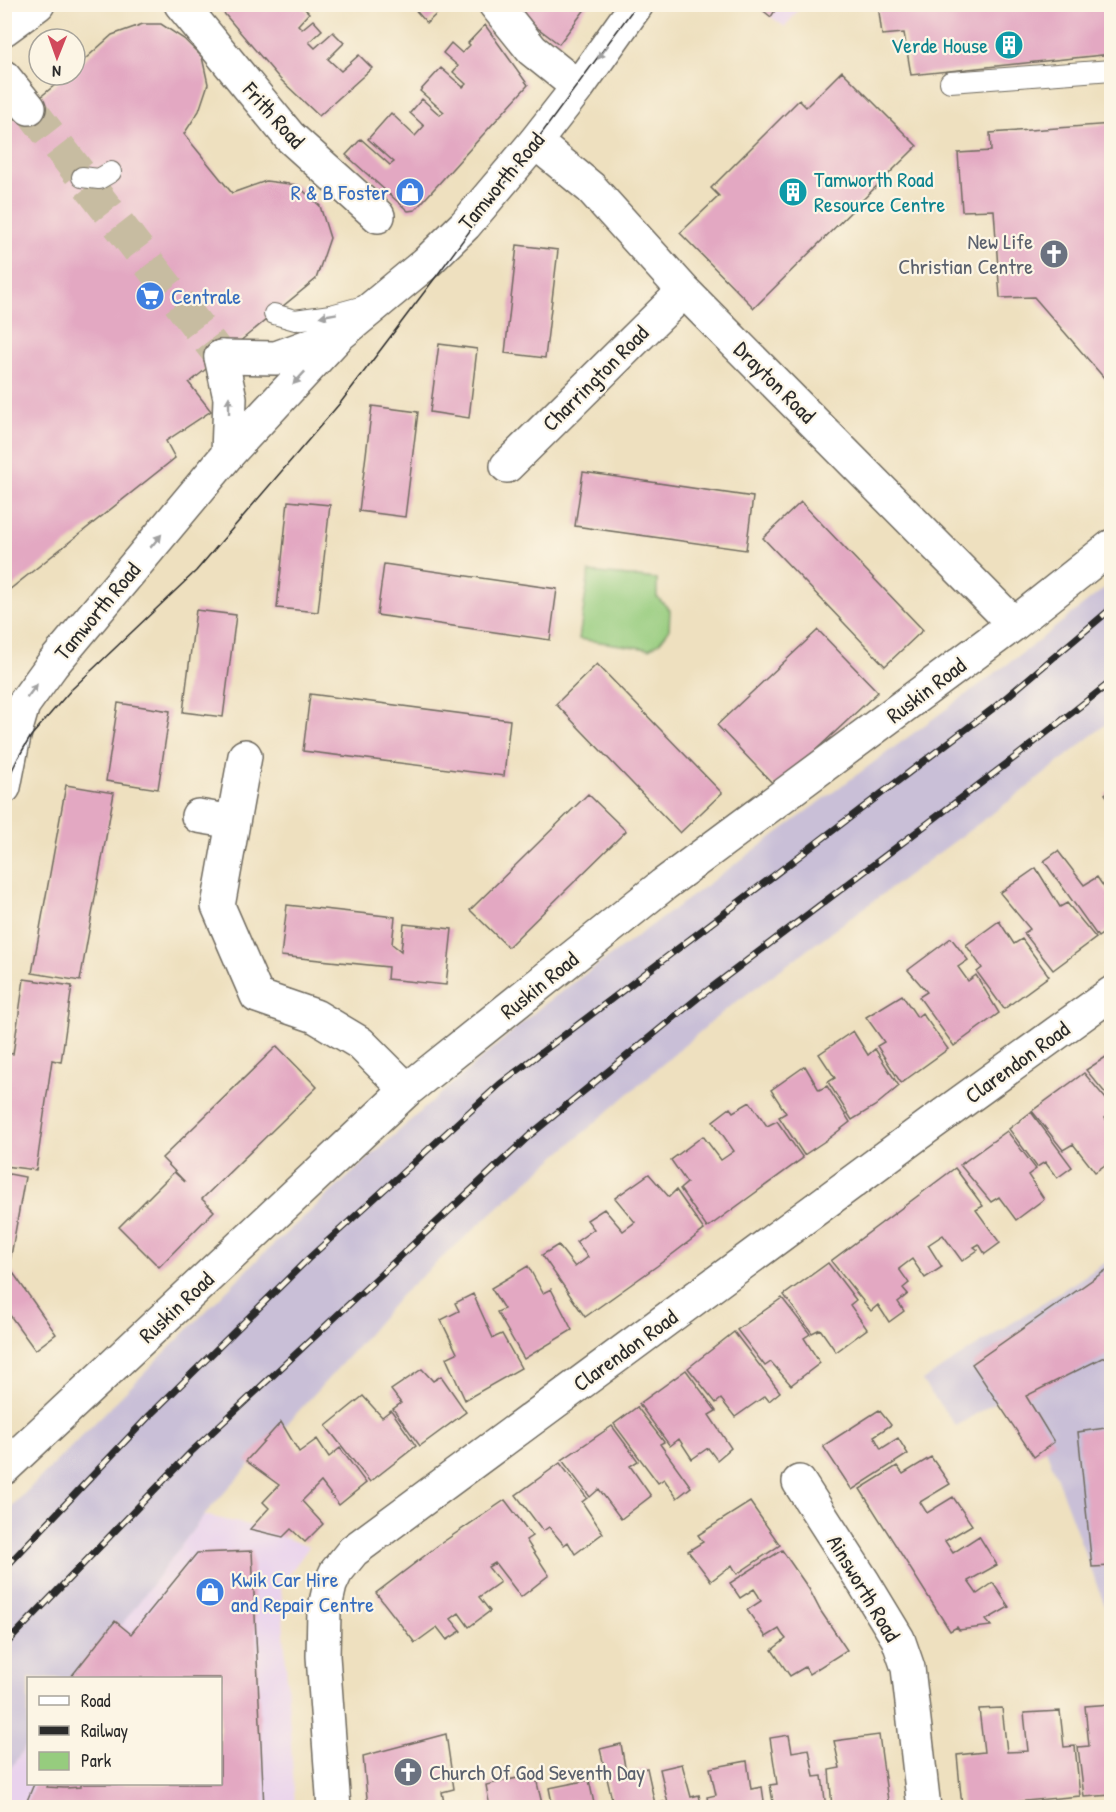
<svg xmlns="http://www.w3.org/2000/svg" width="1116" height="1812" font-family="'Patrick Hand',sans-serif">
<rect width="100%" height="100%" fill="#fcf5e5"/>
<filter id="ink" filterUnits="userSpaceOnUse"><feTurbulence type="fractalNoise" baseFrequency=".0167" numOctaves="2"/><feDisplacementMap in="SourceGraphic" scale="12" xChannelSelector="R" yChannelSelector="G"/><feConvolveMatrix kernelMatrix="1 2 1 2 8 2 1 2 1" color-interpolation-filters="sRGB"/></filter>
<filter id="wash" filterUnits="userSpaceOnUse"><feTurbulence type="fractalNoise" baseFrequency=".008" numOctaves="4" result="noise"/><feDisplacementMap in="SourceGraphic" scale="24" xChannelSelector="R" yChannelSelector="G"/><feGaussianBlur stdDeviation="1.35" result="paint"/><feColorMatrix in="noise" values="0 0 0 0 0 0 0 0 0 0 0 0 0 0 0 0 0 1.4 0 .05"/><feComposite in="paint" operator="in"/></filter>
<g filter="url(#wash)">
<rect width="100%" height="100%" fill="#eee0bf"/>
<path fill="#e9d2ed" d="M755,5H802L785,27Z
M204,1515L257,1527L309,1547L281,1585L295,1807L5,1808V1776L28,1743V1784H220V1678H70L121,1625Z"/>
<path fill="#c9bfd7" d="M1111,583V720L1027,788L724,1011L516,1191L401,1295L356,1348L204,1515L121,1626L70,1678H28V1743L5,1776V1513L262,1255L421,1111L542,1006L1028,649Z
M1111,1259V1612H1107L1047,1452L1009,1394L956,1426L922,1381Z"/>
<path fill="#96cc7e" stroke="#607c54" stroke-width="1.5" d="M589,572L657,579V597L670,610L669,630L659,643L649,649L579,639Z"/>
<g id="blocks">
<path fill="#e3a8c2" d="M216,4H304L302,6L309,13L298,25L302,29L313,20L322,30L309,42L315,48L333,32L344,43L328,59L341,71L359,55L372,68L319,116L280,79Z
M410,4H447L427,23Z
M520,4H589L559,44L515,11Z
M755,4H779L771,17Z
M878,4H1112V54L911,75L904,33L882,35Z
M143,24H161L184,39L202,57L208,84L199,111L184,134L232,193L266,181L297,185L320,206L330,238L316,279L189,383L211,411L166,441L175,458L4,594V127L67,75H75V68L112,35Z
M485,25L528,85L415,210L408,211L346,155L361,139L390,165L394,162L368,139L391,113L415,136L424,126L410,113L422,99L440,115L444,112L420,91L441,68L463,87L466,84L453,72L458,66L443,53L451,43L462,53L470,45L468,43Z
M842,71L917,146L754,308L680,233L719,196L711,188L799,100L806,107Z
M1112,124V387L1034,297L1000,298L994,210L962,211L958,153L991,151L990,133Z
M517,245L558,250L545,358L505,353Z
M439,344L477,349L469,418L430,412Z
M372,406L418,412L405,517L359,511Z
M583,472L753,497L746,550L575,526Z
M288,501L330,505L318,612L277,608Z
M801,502L923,630L885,666L763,538Z
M384,564L557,589L550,640L377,615Z
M196,610L236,615L223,717L183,712Z
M818,630L878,692L776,787L717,725Z
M597,664L722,793L680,833L556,704Z
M310,694L510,720L504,776L303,751Z
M118,703L170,711L158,789L106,781Z
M66,785L114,793L80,981L32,973Z
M1112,789V803L1105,794Z
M588,794L626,831L508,947L470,910Z
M1058,851L1084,885L1097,877L1112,899V927L1098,937L1044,861Z
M1036,868L1060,907L1067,903L1096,938L1053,970L1024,933L1030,929L1000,893Z
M287,905L395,917L392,944L401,951L404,924L452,929L446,985L387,979L388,967L281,956Z
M999,921L1014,944L1022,939L1049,976L1004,1009L977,972L982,968L966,945Z
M951,938L968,960L958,967L968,981L976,975L999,1013L954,1046L919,997L927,992L908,970Z
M24,979L72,986L61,1062L52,1060L36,1170L4,1166V1053L13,1054Z
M902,995L917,1017L922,1013L948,1049L901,1083L877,1046L884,1042L866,1017Z
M853,1031L868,1055L875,1049L899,1086L875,1106L852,1120L828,1082L835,1078L819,1054Z
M277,1046L317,1087L202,1199L214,1211L159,1267L119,1227L174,1172L185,1182L162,1158Z
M1112,1053V1101L1086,1070Z
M805,1066L819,1090L827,1086L850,1122L828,1139L804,1155L779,1117L786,1113L771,1090Z
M1084,1073L1112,1106V1113L1105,1118L1112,1128V1160L1095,1172L1073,1144L1063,1150L1032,1111Z
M750,1102L767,1126L777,1121L803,1158L707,1228L680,1189L687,1183L671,1160L703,1136L721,1160L727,1156L734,1151L713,1121L730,1108L733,1112Z
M1031,1112L1072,1167L1057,1178L1045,1162L1037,1167L1009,1129Z
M1007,1131L1036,1169L1028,1175L1044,1199L1016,1220L999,1197L991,1202L960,1165Z
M955,1168L983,1206L976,1210L1000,1243L985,1254L979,1244L974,1247L978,1250L962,1261L943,1235L928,1245L942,1267L925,1278L912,1259L899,1269L909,1283L903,1288L908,1294L898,1302L904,1311L889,1322L878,1305L871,1311L831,1261Z
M4,1173L25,1177L9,1267L56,1334L35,1350L4,1307Z
M649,1174L669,1197L676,1190L704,1230L657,1266L585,1317L542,1255L558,1245L575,1267L588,1257L576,1242L594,1229L587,1220L604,1209L623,1231L635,1222L615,1198Z
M828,1263L856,1300L850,1305L867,1329L836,1352L820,1329L812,1333L784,1295Z
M528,1266L543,1293L551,1289L572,1330L524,1359L497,1312L504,1309L491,1288Z
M1112,1266V1353L1026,1396L1054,1442L1034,1457L972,1364Z
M473,1294L493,1338L502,1334L521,1368L465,1400L446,1358L457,1353L441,1320L459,1311L455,1303Z
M782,1298L810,1334L804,1338L820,1363L791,1385L771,1362L765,1366L737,1330Z
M734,1332L780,1392L769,1401L765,1396L735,1417L721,1399L716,1403L688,1368Z
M422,1369L433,1381L441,1376L466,1412L420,1446L393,1409L401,1403L391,1390Z
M686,1370L716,1411L709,1415L731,1448L717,1460L708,1448L692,1459L679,1439L670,1446L639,1404Z
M363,1396L382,1417L391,1410L416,1446L370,1482L326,1426Z
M637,1407L664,1442L660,1444L691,1487L677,1498L664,1479L658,1483L614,1424Z
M879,1410L891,1425L874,1436L881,1449L898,1438L908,1454L852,1490L823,1446Z
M281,1422L299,1452L317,1439L329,1457L340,1448L366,1483L339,1505L321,1482L302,1501L323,1524L305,1542L291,1529L283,1537L250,1529L269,1508L263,1502L279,1485L246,1461Z
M612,1426L638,1461L630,1466L651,1496L621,1519L599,1489L590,1497L562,1460Z
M1112,1427V1566L1092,1567L1078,1432Z
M931,1457L950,1484L920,1502L927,1513L953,1497L972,1525L945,1541L953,1553L979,1536L997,1565L968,1581L977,1594L993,1583L1009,1607L986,1620L991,1626L959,1630L957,1627L950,1631L860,1489L897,1466L903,1474Z
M560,1463L587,1498L582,1502L603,1533L575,1554L568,1542L564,1545L549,1527L543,1531L516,1495Z
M505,1500L532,1536L526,1540L549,1575L521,1597L495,1563L488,1567L500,1582L479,1597L490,1611L469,1627L459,1613L451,1619L461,1631L447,1640L437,1627L415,1643L376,1593L440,1544Z
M750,1502L780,1545L737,1574L732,1565L711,1581L688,1551L703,1542L698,1535Z
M782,1550L809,1589L820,1610L847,1650L809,1674L805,1667L790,1676L772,1650L786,1639L782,1634L779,1629L766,1637L747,1610L761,1601L758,1595L754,1589L740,1598L730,1583Z
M252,1551L264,1808H24L34,1784H48L47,1787L65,1788L81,1787V1784H220V1678H70L115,1621L131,1634L197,1553Z
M1112,1704V1795L1084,1797L1078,1747L1089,1746L1085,1706Z
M1002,1708L1007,1752L1028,1751L1024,1713L1060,1711L1064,1747L1075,1746L1080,1796L962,1807L957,1755L984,1752L979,1709Z
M446,1734L454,1789L442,1792L445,1808H368L363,1756Z
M789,1735L792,1752L809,1749L814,1777L822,1776L826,1808H774L770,1785L777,1784L770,1738Z
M879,1735L889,1808H832L829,1770L840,1768L834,1741Z
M621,1744L626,1773L647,1768L655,1804L664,1802L665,1808H614L600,1749Z
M747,1761L751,1789L762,1787L765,1808H709L707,1797L716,1795L710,1768Z
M682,1764L691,1797L699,1795L702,1808H669L660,1769Z
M535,1774L543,1808H490L486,1785Z
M589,1780L595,1808H553L549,1788Z"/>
</g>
</g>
<g filter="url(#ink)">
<use href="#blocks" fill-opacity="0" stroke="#6f6a5f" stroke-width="1.5"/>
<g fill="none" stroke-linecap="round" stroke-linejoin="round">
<path stroke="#c7bca1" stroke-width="33" stroke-dasharray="33 16" stroke-linecap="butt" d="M29,108L221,357"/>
<g stroke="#6f6a5f" stroke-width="22">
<path id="service" d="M950,82L1112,70
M82,177L99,179L111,172
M274,314L295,320L331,315L364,306"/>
</g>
<g stroke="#6f6a5f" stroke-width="36">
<path id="minor" d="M181,4L289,136L378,216
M495,4L532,50L578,87
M535,142L591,188L684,291L1014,624
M221,357L276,358L335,336
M228,454L339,335L426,263L465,225L535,142L578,87L637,4
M507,466L684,291
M245,756L218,906L257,996L315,1016L360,1043L407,1090
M198,816L233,822
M4,1468L407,1090L663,885L1014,624L1112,546
M799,1482L864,1583L898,1639L908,1668L924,1808
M334,1808L323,1656L324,1611L330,1585L336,1572L353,1551L931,1124L1112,993"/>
</g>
<g stroke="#6f6a5f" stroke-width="36">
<path id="tertiary" d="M4,29L38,4
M4,77L29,108
M4,787L14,736L23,705L52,665L228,454L230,398L221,357"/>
</g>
<use href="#service" stroke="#fff" stroke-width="20"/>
<use href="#minor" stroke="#fff" stroke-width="33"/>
<use href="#tertiary" stroke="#fff" stroke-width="33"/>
<path stroke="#2b2b2b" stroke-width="1.5" d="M4,787L18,758L31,736L71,690L196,571L341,402L438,274L637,4"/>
<g stroke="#2b2b2b" stroke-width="7">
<path id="rail" d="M4,1569L150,1415L308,1259L500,1084L995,707L1112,608
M4,1646L191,1452L530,1135L699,997L1018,755L1112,681"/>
</g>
<use href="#rail" stroke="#fcf5e5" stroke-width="4.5" stroke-dasharray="14" stroke-linecap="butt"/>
</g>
<defs><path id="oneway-solid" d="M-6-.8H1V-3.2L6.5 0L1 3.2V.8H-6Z" transform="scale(1.5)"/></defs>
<g fill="#a0a0a0">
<use href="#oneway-solid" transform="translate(603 52) rotate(126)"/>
<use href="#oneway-solid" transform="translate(328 315) rotate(170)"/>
<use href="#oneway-solid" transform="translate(299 378) rotate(133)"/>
<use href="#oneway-solid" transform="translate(229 405) rotate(-90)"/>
<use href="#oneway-solid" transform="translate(156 541) rotate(-50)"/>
<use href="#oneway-solid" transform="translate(32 691) rotate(-53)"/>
</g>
</g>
<defs>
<g id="building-disc" transform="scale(1.5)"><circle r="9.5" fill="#0f9aa8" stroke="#fcf5e5"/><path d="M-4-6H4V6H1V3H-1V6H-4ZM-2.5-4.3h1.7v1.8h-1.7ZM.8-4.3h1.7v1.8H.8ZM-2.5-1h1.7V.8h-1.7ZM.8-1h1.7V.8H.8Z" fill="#fff"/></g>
<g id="shop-disc" transform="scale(1.5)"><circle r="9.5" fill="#3f7fe0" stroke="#fcf5e5"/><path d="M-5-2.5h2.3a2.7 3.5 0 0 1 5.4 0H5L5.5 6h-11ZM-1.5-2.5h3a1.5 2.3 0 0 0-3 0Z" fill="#fff"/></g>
<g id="church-disc" transform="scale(1.5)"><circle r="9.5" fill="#6b7280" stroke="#fcf5e5"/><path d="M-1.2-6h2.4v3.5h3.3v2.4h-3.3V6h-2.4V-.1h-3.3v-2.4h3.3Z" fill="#fff"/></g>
<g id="supermarket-disc" transform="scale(1.5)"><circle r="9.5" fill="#3f7fe0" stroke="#fcf5e5"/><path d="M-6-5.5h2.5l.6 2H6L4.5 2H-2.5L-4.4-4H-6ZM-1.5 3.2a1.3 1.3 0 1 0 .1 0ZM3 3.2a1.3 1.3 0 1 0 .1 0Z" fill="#fff"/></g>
</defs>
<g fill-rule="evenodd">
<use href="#building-disc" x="1009" y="45"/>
<use href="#shop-disc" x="410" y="192"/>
<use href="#building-disc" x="793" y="192"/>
<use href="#church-disc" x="1054" y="254"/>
<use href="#supermarket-disc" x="150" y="296"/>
<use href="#shop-disc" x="210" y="1592"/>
<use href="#church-disc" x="408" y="1772"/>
</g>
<g text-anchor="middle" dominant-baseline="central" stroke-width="4.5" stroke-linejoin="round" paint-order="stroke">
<g font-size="22" fill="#0d838f" stroke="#fcf5e5" text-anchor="end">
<text x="988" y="45">Verde House</text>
<text x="814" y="179" text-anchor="start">Tamworth Road<tspan x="814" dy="25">Resource Centre</tspan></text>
</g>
<g font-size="22" fill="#2b2b2b" stroke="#fcf5e5">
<text transform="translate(274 115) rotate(48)">Frith Road</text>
<text transform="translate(501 181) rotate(-50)">Tamworth Road</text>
<text transform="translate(595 378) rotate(-45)">Charrington Road</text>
<text transform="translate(775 382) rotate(45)">Drayton Road</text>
<text transform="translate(97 611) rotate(-50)">Tamworth Road</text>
<text transform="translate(926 690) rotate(-37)">Ruskin Road</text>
<text transform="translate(539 985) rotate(-39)">Ruskin Road</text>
<text transform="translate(1017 1062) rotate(-36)">Clarendon Road</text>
<text transform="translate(176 1307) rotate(-43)">Ruskin Road</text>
<text transform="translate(625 1350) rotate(-36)">Clarendon Road</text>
<text transform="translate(864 1588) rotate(59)">Ainsworth Road</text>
</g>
<g font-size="22" fill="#366cbe" stroke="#fcf5e5" text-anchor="start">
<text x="389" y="192" text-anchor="end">R &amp; B Foster</text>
<text x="171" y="296">Centrale</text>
<text x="231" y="1579">Kwik Car Hire<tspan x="231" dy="25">and Repair Centre</tspan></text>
</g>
<g font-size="22" fill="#5b616d" stroke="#fcf5e5" text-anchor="end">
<text x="1033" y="241">New Life<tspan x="1033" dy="25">Christian Centre</tspan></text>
<text x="429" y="1772" text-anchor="start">Church Of God Seventh Day</text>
</g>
</g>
<rect width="1116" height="1812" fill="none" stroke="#fcf5e5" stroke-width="24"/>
<rect x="27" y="1677" width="195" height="108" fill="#fcf5e5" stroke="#a8a49b" stroke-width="1.5"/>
<rect x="39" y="1696" width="30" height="9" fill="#ffffff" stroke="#a8a49b" stroke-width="1.5"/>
<text x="81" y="1707" font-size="18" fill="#2b2b2b">Road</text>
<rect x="39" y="1726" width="30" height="9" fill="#2b2b2b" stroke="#a8a49b" stroke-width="1.5"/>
<text x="81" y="1737" font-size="18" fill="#2b2b2b">Railway</text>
<rect x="39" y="1752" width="30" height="18" fill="#96cc7e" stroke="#a8a49b" stroke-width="1.5"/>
<text x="81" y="1767" font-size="18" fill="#2b2b2b">Park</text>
<g transform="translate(57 57) rotate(181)"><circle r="28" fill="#fcf5e5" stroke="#a8a49b" stroke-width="1.5"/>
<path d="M0-4.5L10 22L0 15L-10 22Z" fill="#d1495b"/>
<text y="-9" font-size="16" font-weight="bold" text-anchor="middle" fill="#2b2b2b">N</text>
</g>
</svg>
